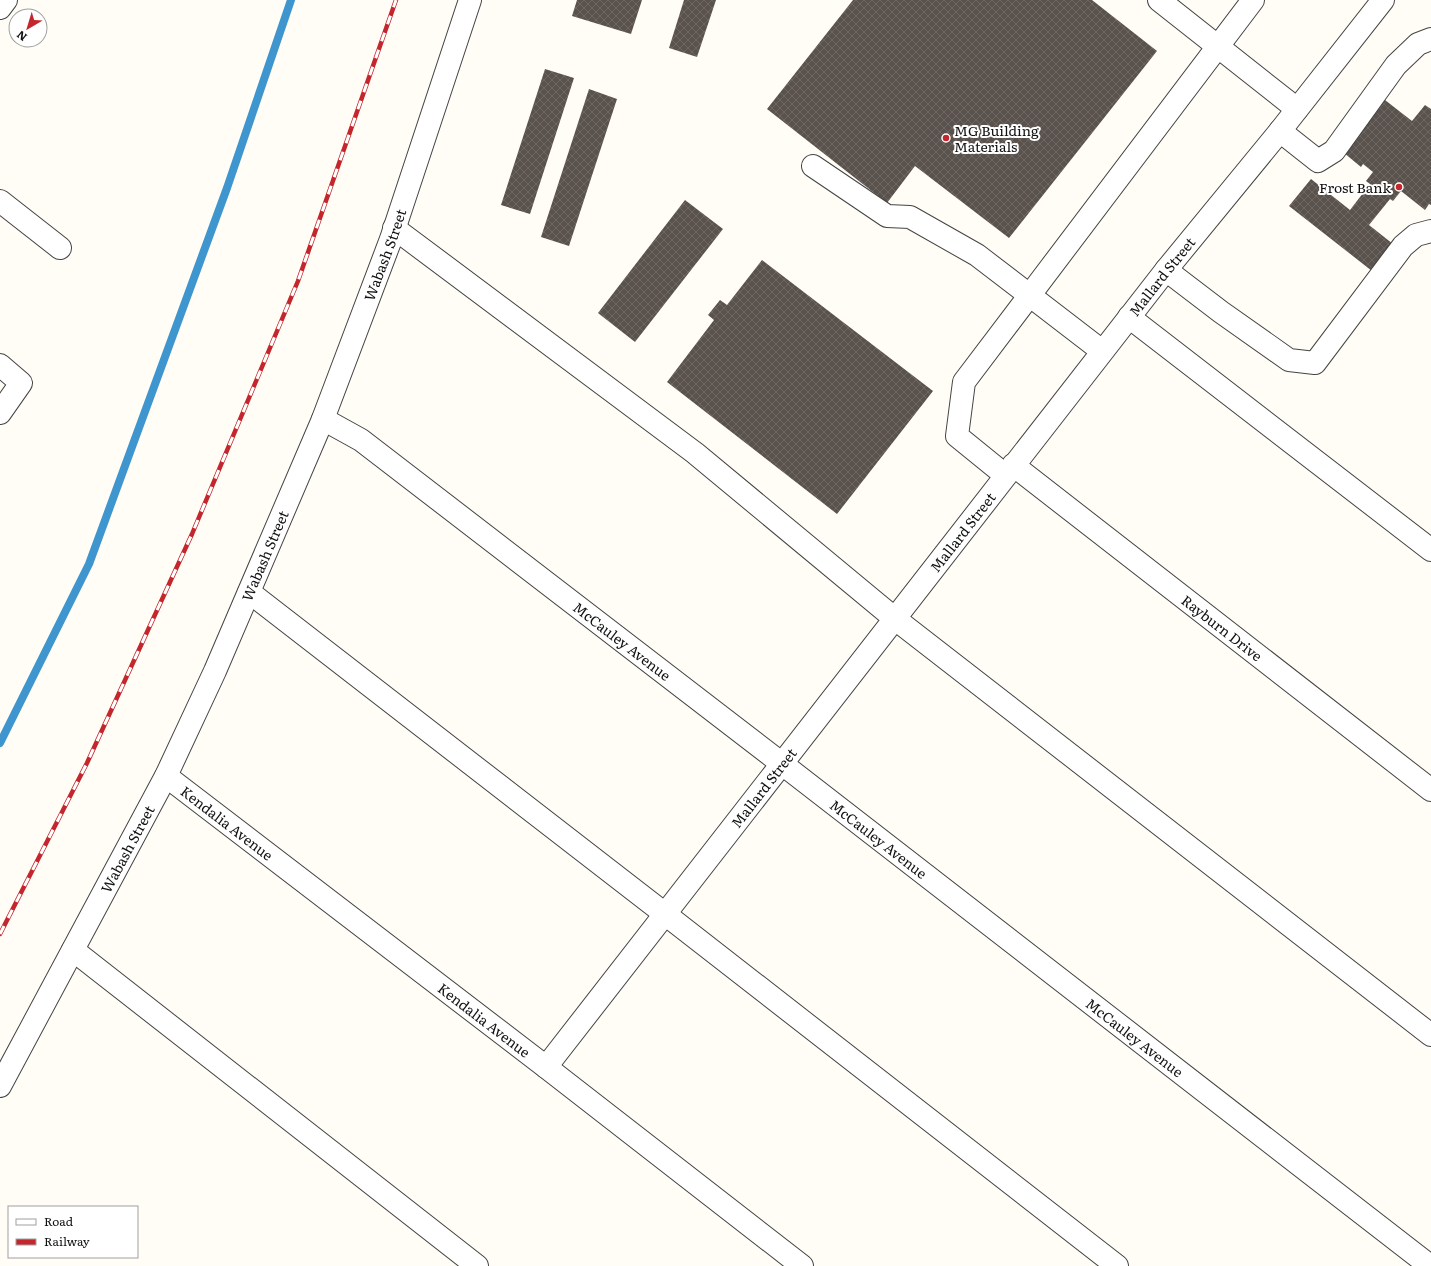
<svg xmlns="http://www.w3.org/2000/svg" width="1431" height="1266" font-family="Literata,serif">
<defs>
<pattern id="building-cross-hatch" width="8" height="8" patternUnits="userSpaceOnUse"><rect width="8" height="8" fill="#5a524d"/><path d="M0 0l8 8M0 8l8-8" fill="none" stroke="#6d6662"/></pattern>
</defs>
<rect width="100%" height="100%" fill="#fffdf5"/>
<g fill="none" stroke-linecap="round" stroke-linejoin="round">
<path stroke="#3f96cf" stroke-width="8" d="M0,743L89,564L227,188L291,0"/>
</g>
<path fill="url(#building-cross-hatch)" d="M577,0H642L631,34L572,16Z
M684,0H716L697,57L669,48Z
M853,0H1092L1157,51L1009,238L915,166L887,203L767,109Z
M545,69L574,78L530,214L501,205Z
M589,89L617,99L569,246L541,237Z
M1385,100L1412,121L1425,105L1431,109V205L1429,204L1425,210L1401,191L1393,201L1390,199L1369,225L1393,244L1372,271L1289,206L1311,179L1350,210L1370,184L1366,181L1373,172L1363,164L1361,167L1344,153Z
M685,200L723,229L635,342L598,313Z
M762,260L933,391L837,514L667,382L714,320L708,315L720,300L727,305Z"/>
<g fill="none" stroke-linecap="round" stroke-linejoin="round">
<g stroke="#444" stroke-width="24">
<g id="minor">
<path d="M1159,0L1297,109"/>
<path d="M0,8L6,0"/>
<path d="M1280,131L1318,161L1334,151L1396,65L1418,44L1431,39"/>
<path d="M813,166L887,216L910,217L977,255L1102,351"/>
<path d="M0,201L60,248"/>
<path d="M394,228L695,453L894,618L1431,1035"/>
<path d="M1166,270L1221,312L1289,360L1315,363L1403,246L1416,235L1431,231"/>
<path d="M1129,317L1431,550"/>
<path d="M0,365L21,383L0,413"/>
<path id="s1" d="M323,419L361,440L781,763L1430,1266"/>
<path id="s2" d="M1013,465L1431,790"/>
<path d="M1005,475L957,436L964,382L1253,0"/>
<path d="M249,592L665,914L1117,1266"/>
<path id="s3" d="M166,776L546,1067L802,1266"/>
<path d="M73,950L477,1266"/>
<path id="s4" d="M546,1067L1166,270L1280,131L1383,0"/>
<path id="s5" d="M0,1086L166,776L215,671L323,419L391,239L470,0"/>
</g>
</g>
<use href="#minor" stroke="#fff" stroke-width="22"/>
<g stroke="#c4262e" stroke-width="4.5">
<path id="rail" d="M0,934L87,763L192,534L298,281L396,0"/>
</g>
<use href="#rail" stroke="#fff" stroke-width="3" stroke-dasharray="9" stroke-linecap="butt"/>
</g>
<g fill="#c4262e" stroke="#fff" stroke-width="1.5">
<circle cx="946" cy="138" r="4"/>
<circle cx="1399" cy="187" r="4"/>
</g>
<g text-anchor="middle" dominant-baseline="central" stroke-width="4" stroke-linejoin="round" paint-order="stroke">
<g font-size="14" fill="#111" stroke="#fff" text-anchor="start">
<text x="954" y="130">MG Building<tspan x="954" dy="16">Materials</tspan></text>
<text x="1391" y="187" text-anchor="end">Frost Bank</text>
</g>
<g font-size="14" fill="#111" stroke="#fff">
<text stroke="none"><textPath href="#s5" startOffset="917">Wabash Street</textPath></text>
<text stroke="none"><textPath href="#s4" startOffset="1002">Mallard Street</textPath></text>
<text stroke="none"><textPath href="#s4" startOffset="678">Mallard Street</textPath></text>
<text stroke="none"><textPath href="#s5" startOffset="593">Wabash Street</textPath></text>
<text stroke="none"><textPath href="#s2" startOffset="265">Rayburn Drive</textPath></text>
<text stroke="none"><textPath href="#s1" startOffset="373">McCauley Avenue</textPath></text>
<text stroke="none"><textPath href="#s4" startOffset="354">Mallard Street</textPath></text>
<text stroke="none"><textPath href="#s3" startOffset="77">Kendalia Avenue</textPath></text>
<text stroke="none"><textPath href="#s1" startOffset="697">McCauley Avenue</textPath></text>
<text stroke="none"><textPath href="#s5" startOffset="269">Wabash Street</textPath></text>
<text stroke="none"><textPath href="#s3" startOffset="401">Kendalia Avenue</textPath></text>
<text stroke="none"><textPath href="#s1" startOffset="1021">McCauley Avenue</textPath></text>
</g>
</g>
<rect x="8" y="1206" width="130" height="52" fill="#ffffff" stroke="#a0a0a0"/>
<rect x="16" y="1219" width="20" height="6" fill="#ffffff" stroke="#a0a0a0"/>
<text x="44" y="1226" font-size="12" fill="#111111">Road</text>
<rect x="16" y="1239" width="20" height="6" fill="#c4262e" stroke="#a0a0a0"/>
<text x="44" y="1246" font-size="12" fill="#111111">Railway</text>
<g transform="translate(28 28) rotate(218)"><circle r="19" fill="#ffffff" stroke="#a0a0a0"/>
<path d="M0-3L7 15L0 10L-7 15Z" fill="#c4262e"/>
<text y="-6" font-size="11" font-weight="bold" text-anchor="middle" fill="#111111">N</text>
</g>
</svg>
